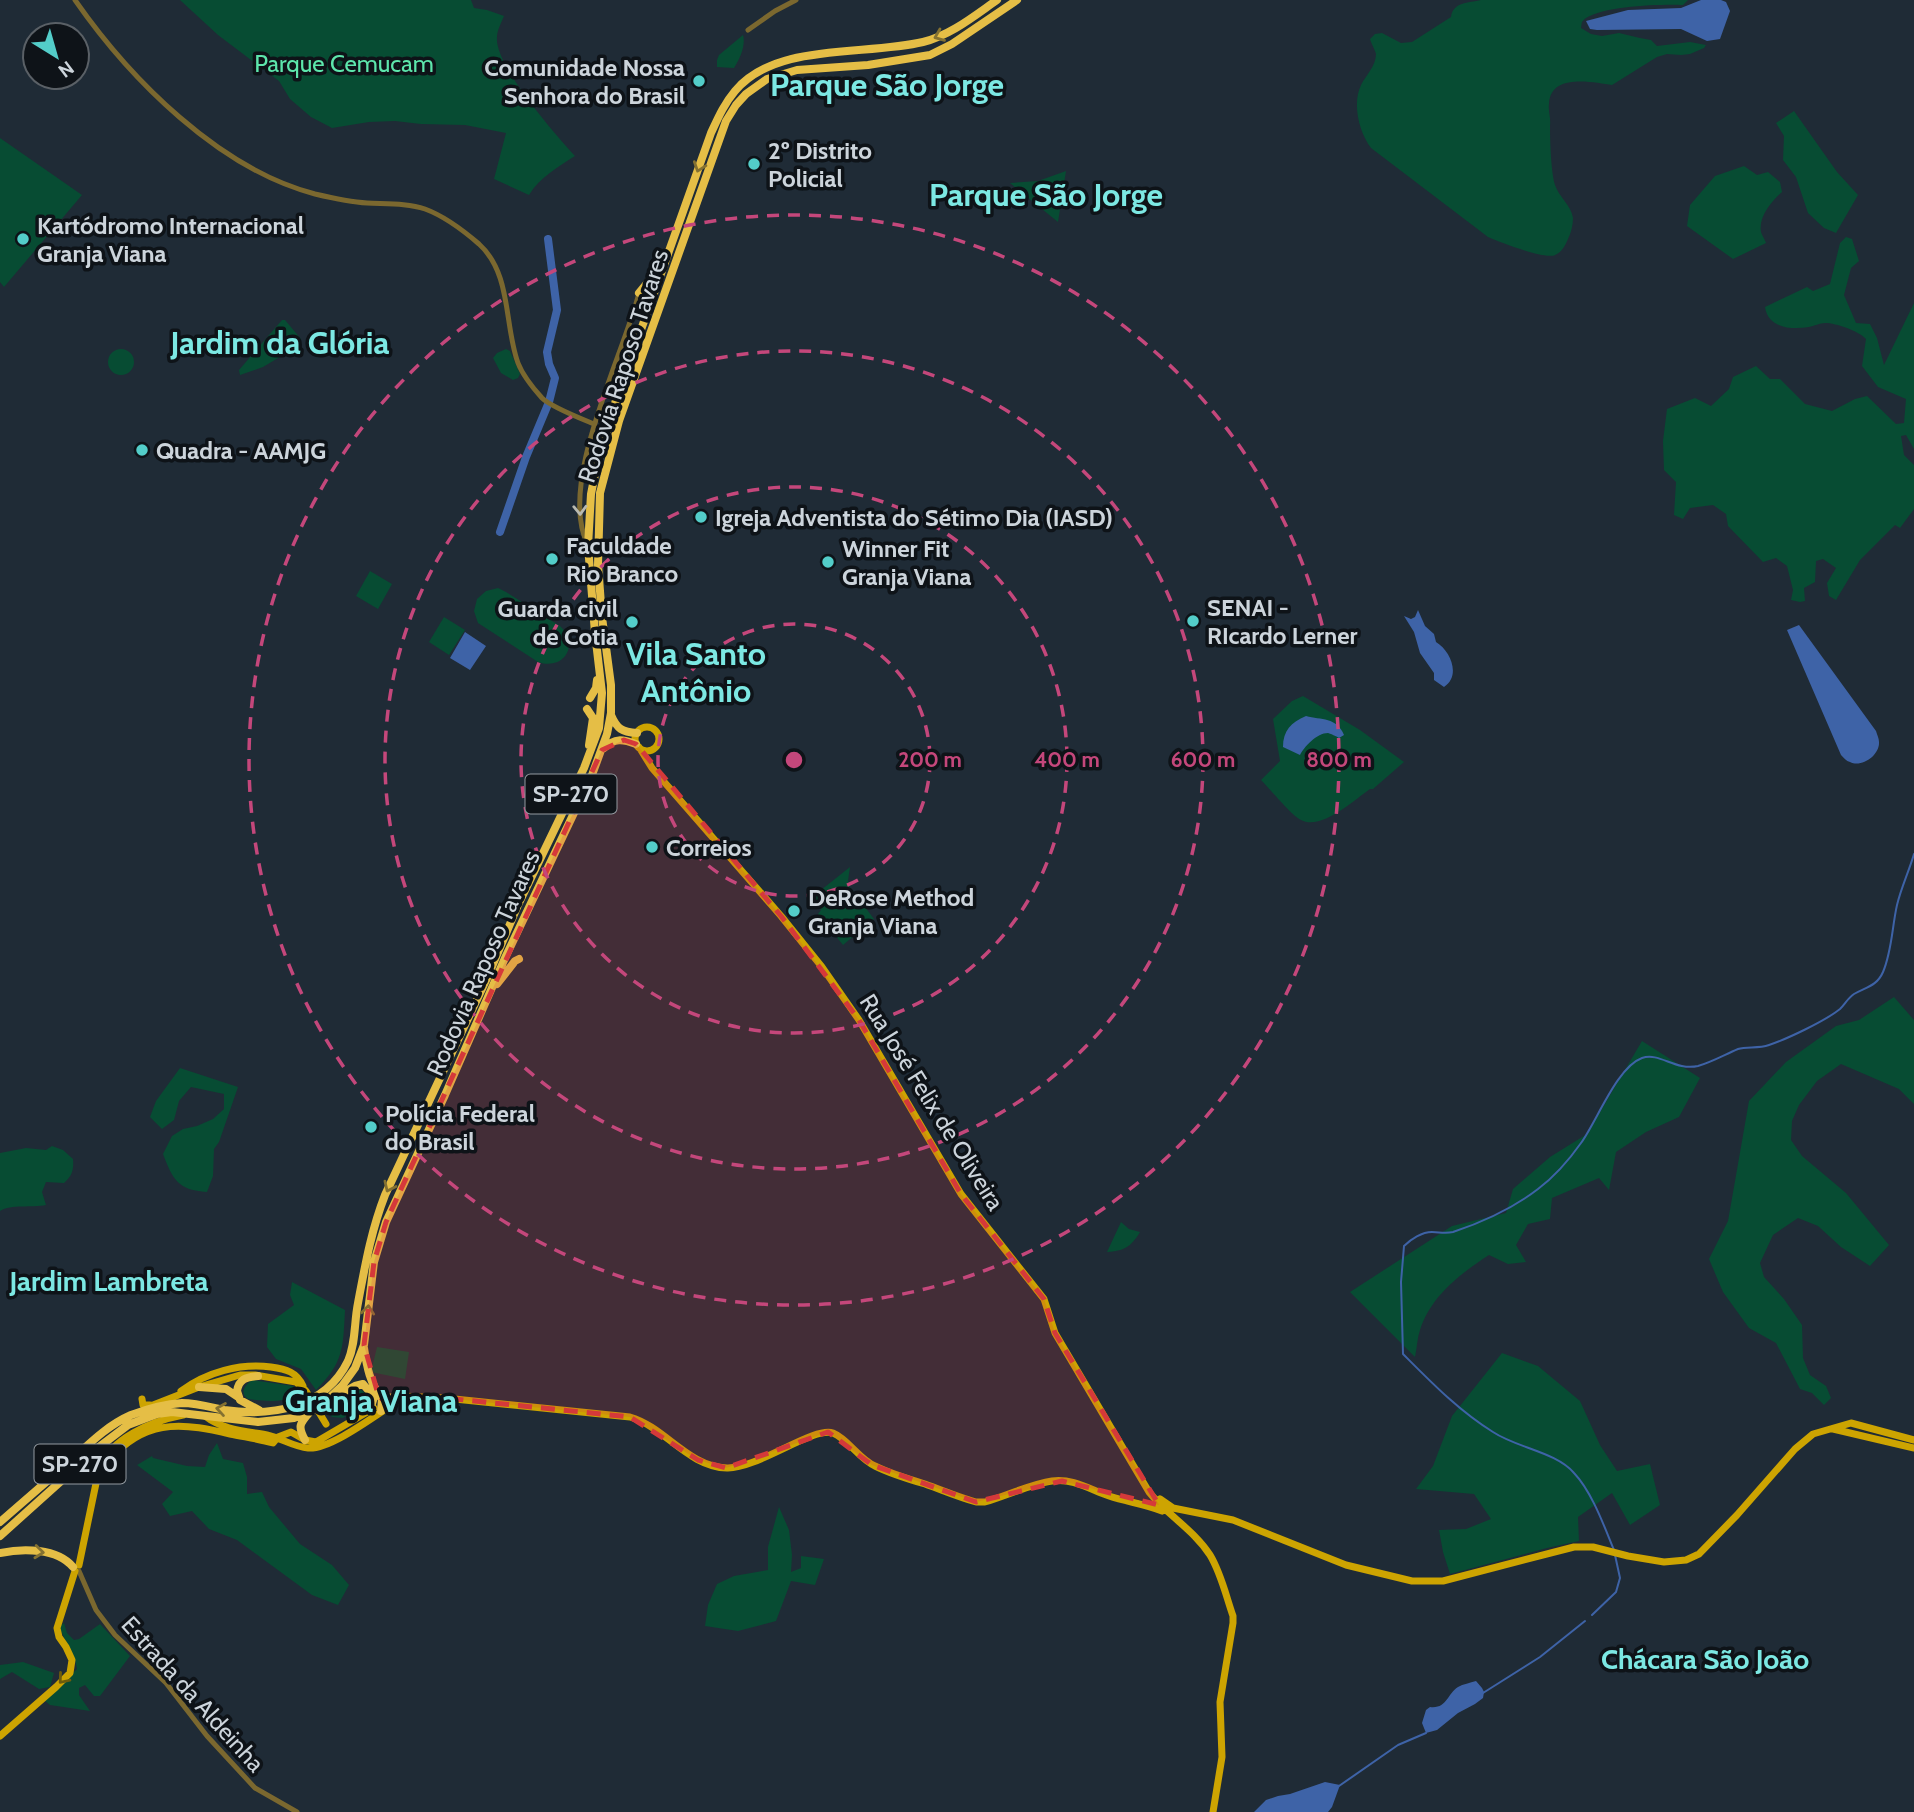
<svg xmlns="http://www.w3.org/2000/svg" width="1914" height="1812" font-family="Cabin,sans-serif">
<rect width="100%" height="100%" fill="#1f2b36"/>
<path fill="#074c33" d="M180,0H471L474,8L487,10L504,16C501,23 497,31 497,37C494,65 556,135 575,156C558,167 540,177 529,195L494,179L506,133L465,125L421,124L395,121L369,122L332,128L311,117L290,99L279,81L218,35Z
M1481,0H1688L1683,5C1660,4 1605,6 1586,18C1581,22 1582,22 1581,28L1591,34L1602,36L1619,33L1640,38L1651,40L1657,46L1690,42L1706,45L1704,48L1690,54L1681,55L1667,54L1657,57L1612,85C1593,82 1550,73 1549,104C1548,111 1551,118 1550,126C1550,140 1551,172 1555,185C1559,197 1571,205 1573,218C1573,225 1571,233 1568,239C1565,246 1562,252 1555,255C1545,260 1500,242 1488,237L1371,148C1359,132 1352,104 1361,85C1366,75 1376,66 1376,54C1375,50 1371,43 1370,39L1375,34L1382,33L1401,43L1412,42L1451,17C1453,2 1468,3 1481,0Z
M743,35C746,45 740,59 734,68L717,67V60L719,55Z
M1794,111L1837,172L1858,195L1836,233L1824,228L1808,213L1796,177L1783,160L1784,136L1776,123Z
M0,138L82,195L4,287L0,282Z
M1744,166L1757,175L1768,172L1780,182L1782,192C1772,201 1758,217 1761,232C1761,233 1766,242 1766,243L1733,259L1687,226L1690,205L1715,176Z
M1066,171L1058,222L1010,183L1038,181Z
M1846,237L1852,239L1859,261L1851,268L1844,295L1856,323L1870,324L1877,338L1884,365L1914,303V449L1906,435L1901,436L1904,455L1914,465V509L1900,528L1895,525L1860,560L1836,600L1829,596L1827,583L1836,568L1823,559L1816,561L1815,582L1804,588L1805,601L1800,602L1791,600L1793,590L1787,566L1776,558L1763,562L1728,526L1726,514L1713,505L1690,508L1683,519L1674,515L1676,482L1664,470L1663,441L1667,409L1695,398L1711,406L1729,389L1733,377L1756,366L1770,379H1780L1805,404L1832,411L1855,399L1867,396L1896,424L1904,423L1906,399L1878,387L1862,366L1866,339C1859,331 1836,323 1825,323C1820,323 1814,326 1809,327C1791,330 1768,328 1765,307L1807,287L1813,291L1830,284L1840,243Z
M282,320H285L301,339L300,345L263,367L240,375L239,370Z
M506,349L510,351L520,374L518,378L513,380L501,373L493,358L497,353Z
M108 362a13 13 0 1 1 26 0a13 13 0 1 1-26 0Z
M370,571L392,584L378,609L356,596Z
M498,588L506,592L560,626C580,645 564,671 538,662L478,623L474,611L477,599L486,591Z
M444,617L465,630L449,655L429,642Z
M1303,696L1360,730L1404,762L1373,789H1370C1354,800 1321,831 1301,820C1292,816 1270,789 1261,780L1280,761L1273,719L1292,701Z
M850,867L848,881L850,887L874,919L843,945L818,914L821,910L811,898Z
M1894,997L1914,1020V1104L1899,1089L1841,1064L1817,1081L1799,1105L1792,1121L1791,1140L1802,1156L1846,1193L1889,1245L1870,1266L1841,1247L1818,1226L1798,1218L1773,1235L1760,1263L1764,1277L1784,1299L1802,1325L1803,1358L1810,1375L1826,1386L1831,1398L1824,1405L1812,1393L1800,1389L1776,1343L1749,1328L1723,1292L1709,1259L1728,1221L1749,1101L1786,1062L1836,1026L1859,1020Z
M1642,1041L1700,1078L1679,1117L1646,1132L1616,1152L1609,1190L1599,1178L1552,1198L1550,1219L1528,1224L1516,1245L1526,1262L1508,1264L1489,1255C1460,1274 1431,1296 1420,1330C1417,1339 1417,1348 1415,1357L1350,1292L1452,1226L1506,1213L1513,1189L1550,1157L1587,1134Z
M180,1068L238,1087L219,1142L214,1149L213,1176L207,1192C178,1190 173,1180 163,1154L172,1136L183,1129L197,1126L213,1119L224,1109V1094L191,1087L179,1101L174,1120L162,1129L150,1117L156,1101Z
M52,1146L63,1150L73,1159C74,1170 72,1176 64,1183L46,1182L42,1192L46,1205C32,1208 11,1204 0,1211V1153L26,1148L46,1150Z
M1121,1222L1129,1229L1140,1232C1131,1247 1124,1251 1107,1252Z
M292,1282L345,1310C343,1348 344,1362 316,1390L301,1369L276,1359L267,1347L268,1324L294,1305L290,1295Z
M377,1347L409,1352L405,1379L371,1372Z
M1502,1353L1538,1366L1580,1401L1600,1445L1617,1471L1650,1464L1660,1505L1630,1525L1612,1493L1578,1517L1579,1541L1547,1548L1450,1574L1443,1552L1439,1530L1466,1529L1491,1519L1474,1494L1416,1489L1433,1466L1452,1416Z
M252,1380L293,1386L301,1396C281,1402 268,1402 248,1399C239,1393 245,1385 252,1380Z
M361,1390L367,1394L370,1400L343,1418L332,1417L326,1409L354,1391Z
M217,1443L223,1459L243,1463L247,1477V1494L262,1492L269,1507L300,1544L332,1565L349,1585L338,1605L312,1595L237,1540L209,1529L192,1511L170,1516L162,1504L173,1492L137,1465L152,1456L153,1458L187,1466L205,1467L209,1455Z
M779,1507L789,1530L792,1555L791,1572L801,1568V1556L824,1559L815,1585L791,1581L776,1621L738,1631L705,1626L708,1605L717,1584L734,1576L768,1570V1547Z
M64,1623L67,1633L74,1640L79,1639L100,1624L130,1656L100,1696H94L85,1685L79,1688V1695L90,1711L50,1705L44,1700L77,1669L75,1660L59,1627Z
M23,1662L54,1673L50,1687L39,1689L12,1672L0,1679V1665Z"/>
<path fill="#3e63a7" d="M1701,0H1721L1726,2L1730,11L1720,39L1707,41L1681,29L1597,30L1590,29L1586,21L1628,10L1681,8Z
M1418,610L1425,626L1434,634L1436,642C1451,651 1461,676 1444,687L1434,680V673L1420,653L1414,632L1404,616L1411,619L1415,617Z
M1799,625L1876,731C1877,735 1879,738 1879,742C1880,755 1862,768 1850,762C1846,761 1844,758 1841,755L1787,630Z
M465,632L486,646L470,670L450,658Z
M1306,716C1321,720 1337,717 1344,735L1339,738C1338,737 1329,733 1328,733C1317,733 1304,747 1300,755L1283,747C1283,731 1291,722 1306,716Z
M1476,1681L1482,1688L1484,1692L1483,1698L1475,1704L1458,1713L1437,1730L1426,1733L1422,1723L1426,1710L1430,1707C1447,1709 1447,1694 1458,1687C1463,1684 1470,1683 1476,1681Z
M1325,1782L1340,1785L1332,1807L1328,1812H1254L1266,1800L1278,1796L1290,1794Z"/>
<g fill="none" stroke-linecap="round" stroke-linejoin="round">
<path stroke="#3e63a7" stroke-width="2" d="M1614,1550C1604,1526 1592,1492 1574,1473C1556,1452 1517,1448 1493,1432C1459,1411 1431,1382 1403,1354L1401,1282L1404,1246C1411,1239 1422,1232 1432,1232C1439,1232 1445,1234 1453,1232C1483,1222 1512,1209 1538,1189C1554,1177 1569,1160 1581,1143C1597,1121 1617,1067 1642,1058C1660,1052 1675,1071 1698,1066C1712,1062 1724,1055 1738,1049C1747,1046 1758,1049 1769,1045C1787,1039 1825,1021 1840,1009C1845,1004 1848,998 1854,994C1866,987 1877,986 1883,972C1892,951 1892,927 1897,905C1901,888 1909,871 1914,854
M1592,1615L1616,1592L1620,1578L1615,1555
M1483,1693L1540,1657L1585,1621
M1339,1786L1398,1745L1426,1733"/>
<path stroke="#3e63a7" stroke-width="8" d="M500,532L526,457L549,402L555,378L549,364L547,352L557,310L548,239"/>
<path stroke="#7b682f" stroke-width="5" d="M75,0C130,79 219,169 315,194C332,198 350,202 367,203C386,204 408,203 425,209C444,216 464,231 479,244C512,274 504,325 518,363C523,376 533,388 542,398C551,407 582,419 594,424
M748,30L775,11L796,0
M587,543C558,482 623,356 639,293
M79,1571L96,1610L115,1635L166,1683L207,1736L255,1788L297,1812"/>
<path stroke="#cda401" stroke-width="7" d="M635 739a12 12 0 1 1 24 0a12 12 0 1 1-24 0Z
M639,747L652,768L781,916L822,967L859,1020L961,1194L1044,1299L1055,1333L1149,1492C1167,1515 1194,1530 1210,1555C1221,1573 1226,1596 1233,1616V1623L1220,1702L1222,1757L1213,1812
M181,1391C207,1372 240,1363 271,1367C286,1369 297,1372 303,1386
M142,1399L143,1405H150
M390,1399L401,1396L445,1398L630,1417C665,1427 688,1467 727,1468C757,1469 814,1426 833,1433C848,1439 859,1459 875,1466C891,1474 908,1479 925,1484C942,1490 958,1497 976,1502H985C1006,1496 1031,1484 1052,1481C1073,1478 1091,1490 1109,1496C1127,1502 1145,1504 1162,1511
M148,1407L199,1387L240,1375H255L296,1382L304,1389
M205,1416C223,1430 245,1431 267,1435C281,1438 294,1447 308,1448C332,1450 382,1410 404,1397
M1833,1429L1914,1448
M99,1475C105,1468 110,1459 116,1453C151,1418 187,1424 230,1434C244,1437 259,1439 273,1443L278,1437L291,1432L305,1440L316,1442L374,1408
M1160,1499L1173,1508L1233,1520L1346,1565L1412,1581H1443L1574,1547H1593L1628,1556L1664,1562L1686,1560L1699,1554L1737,1515L1795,1449L1813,1434L1851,1423L1914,1440
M79,1565L99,1469C111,1438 152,1421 183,1415
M0,1736L56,1687L70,1673L72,1660L66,1647L59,1637L57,1628L75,1571"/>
<path stroke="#e5be46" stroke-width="8" d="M639,293L661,266
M590,698L596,688L597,680
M587,709L593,718L589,745
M611,715C617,729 622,732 637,733
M604,748C615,738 622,739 636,744
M497,984L515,961L519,959
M364,1348C367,1368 370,1383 382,1399L394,1397
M258,1376C246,1377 239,1379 237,1391L240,1400L259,1410
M199,1387L226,1389L238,1397
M335,1397L355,1386L363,1384L374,1397L370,1410
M381,1411L382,1399
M305,1440C298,1427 299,1424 309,1413
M0,1522C23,1502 45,1483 68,1463C88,1445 106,1426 131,1415C147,1409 165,1404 182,1403C196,1403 210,1407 224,1410C272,1417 325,1408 348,1361C356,1343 354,1322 358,1303C365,1266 371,1231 385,1195L488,976L518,905L584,768L599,728L602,693L595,633L588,546L591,494L596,469L616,400L711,133C718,118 724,104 735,91C776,42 864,56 923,42C951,35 974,16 997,0
M0,1536L99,1447L128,1425L157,1414L172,1412L258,1422L294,1418L310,1412L326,1401L342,1386L355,1368L364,1345L374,1262L386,1222L445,1095L505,958L592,775L607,734L611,713V685L602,617L598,565L600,493L619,421L726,121L736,105L746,94L767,79L797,70L868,65L930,55L952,44L1017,0
M0,1553C23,1548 57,1548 73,1567"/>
<path stroke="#cda401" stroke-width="7" d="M306,1391L326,1424"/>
</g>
<defs><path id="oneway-chevron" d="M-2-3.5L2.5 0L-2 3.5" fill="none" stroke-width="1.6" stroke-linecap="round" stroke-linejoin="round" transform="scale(1.75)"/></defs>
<g stroke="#847131">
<use href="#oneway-chevron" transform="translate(939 36) rotate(158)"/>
<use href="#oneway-chevron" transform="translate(699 167) rotate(109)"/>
<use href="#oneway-chevron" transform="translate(389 1187) rotate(115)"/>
<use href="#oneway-chevron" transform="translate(368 1310) rotate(-84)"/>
<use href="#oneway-chevron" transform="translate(221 1409) rotate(-171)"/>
<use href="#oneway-chevron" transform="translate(39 1552) rotate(6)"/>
</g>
<use stroke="#b8b9b0" href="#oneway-chevron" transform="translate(580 510) rotate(88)"/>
<use stroke="#6e5c0c" href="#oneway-chevron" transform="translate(63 1679) rotate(130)"/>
<path fill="#d5393a" fill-opacity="0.2" stroke="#d5393a" stroke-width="5" stroke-dasharray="14 9" stroke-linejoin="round" d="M624,740L636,744L781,916L859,1020L961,1194L1044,1299L1055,1333L1159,1505L1062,1481L976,1502L872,1465L828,1432L726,1468L698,1460L630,1417L445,1398L382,1399L378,1394L364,1345L374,1262L386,1222L602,750Z"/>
<g fill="none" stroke="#c4477b" stroke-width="3.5" stroke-dasharray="12 9">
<circle cx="794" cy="760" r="136"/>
<circle cx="794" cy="760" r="273"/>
<circle cx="794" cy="760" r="409"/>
<circle cx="794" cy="760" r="545"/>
</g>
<g fill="#53cdc9" stroke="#0e1318" stroke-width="2.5">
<circle cx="699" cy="81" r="7"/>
<circle cx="754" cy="164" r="7"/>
<circle cx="23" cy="239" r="7"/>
<circle cx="142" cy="450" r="7"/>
<circle cx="701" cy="517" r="7"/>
<circle cx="552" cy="559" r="7"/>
<circle cx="828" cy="562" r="7"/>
<circle cx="1193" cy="621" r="7"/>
<circle cx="632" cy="622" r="7"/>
<circle cx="652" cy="847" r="7"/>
<circle cx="794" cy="911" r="7"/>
<circle cx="371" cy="1127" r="7"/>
</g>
<g text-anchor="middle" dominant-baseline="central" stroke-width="7" stroke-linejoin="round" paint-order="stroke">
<g fill="#0e1318" stroke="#939aa0" stroke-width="2">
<rect x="525.5" y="774.5" width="91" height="39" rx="5"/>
<rect x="34.5" y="1444.5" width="91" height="39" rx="5"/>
</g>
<g font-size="23" font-weight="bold" fill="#ccd4db">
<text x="571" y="794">SP-270</text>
<text x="80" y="1464">SP-270</text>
</g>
<g font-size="24" fill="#5de6ac" stroke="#0e1318">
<text x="344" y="63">Parque Cemucam</text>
</g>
<g font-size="24" font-weight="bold" fill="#ccd4db" stroke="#0e1318" text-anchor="start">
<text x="685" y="67" text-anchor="end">Comunidade Nossa<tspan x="685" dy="28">Senhora do Brasil</tspan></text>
<text x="768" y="150">2º Distrito<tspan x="768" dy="28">Policial</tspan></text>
<text x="37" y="225">Kartódromo Internacional<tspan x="37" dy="28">Granja Viana</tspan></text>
<text x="156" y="450">Quadra - AAMJG</text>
<text x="715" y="517">Igreja Adventista do Sétimo Dia (IASD)</text>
<text x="566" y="545">Faculdade<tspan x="566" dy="28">Rio Branco</tspan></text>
<text x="842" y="548">Winner Fit<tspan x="842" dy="28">Granja Viana</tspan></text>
<text x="1207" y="607">SENAI -<tspan x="1207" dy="28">RIcardo Lerner</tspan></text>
<text x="618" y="608" text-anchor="end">Guarda civil<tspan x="618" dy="28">de Cotia</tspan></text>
<text x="666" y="847">Correios</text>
<text x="808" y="897">DeRose Method<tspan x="808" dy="28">Granja Viana</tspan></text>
<text x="385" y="1113">Polícia Federal<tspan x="385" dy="28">do Brasil</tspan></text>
</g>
<g font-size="24" fill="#ccd4db" stroke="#0e1318">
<text transform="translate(623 366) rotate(-72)">Rodovia Raposo Tavares</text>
<text transform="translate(483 963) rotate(-66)">Rodovia Raposo Tavares</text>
<text transform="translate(932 1102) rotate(58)">Rua José Felix de Oliveira</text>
<text transform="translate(193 1694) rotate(48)">Estrada da Aldeinha</text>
</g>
<g font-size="28" font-weight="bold" fill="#7ce8e3" stroke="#0e1318">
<text x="109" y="1281">Jardim Lambreta</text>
<text x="1705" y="1659">Chácara São João</text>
</g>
<g font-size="32" font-weight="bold" fill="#7ce8e3" stroke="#0e1318">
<text x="887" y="84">Parque São Jorge</text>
<text x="1046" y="194">Parque São Jorge</text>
<text x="280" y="342">Jardim da Glória</text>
<text x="696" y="653">Vila Santo<tspan x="696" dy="37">Antônio</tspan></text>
<text x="371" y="1400">Granja Viana</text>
</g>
</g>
<circle cx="794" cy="760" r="10" fill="#c4477b" stroke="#0e1318" stroke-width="3.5"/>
<g font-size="21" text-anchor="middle" font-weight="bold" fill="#c4477b" stroke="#0e1318" stroke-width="7" stroke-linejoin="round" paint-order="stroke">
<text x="930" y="767">200 m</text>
<text x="1067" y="767">400 m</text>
<text x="1203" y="767">600 m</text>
<text x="1339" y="767">800 m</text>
</g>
<g transform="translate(56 56) rotate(143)"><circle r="33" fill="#0e1318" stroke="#5a6066" stroke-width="2"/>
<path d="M0-5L12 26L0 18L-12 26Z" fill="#53cdc9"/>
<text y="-10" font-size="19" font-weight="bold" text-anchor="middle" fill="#ccd4db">N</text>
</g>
</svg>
